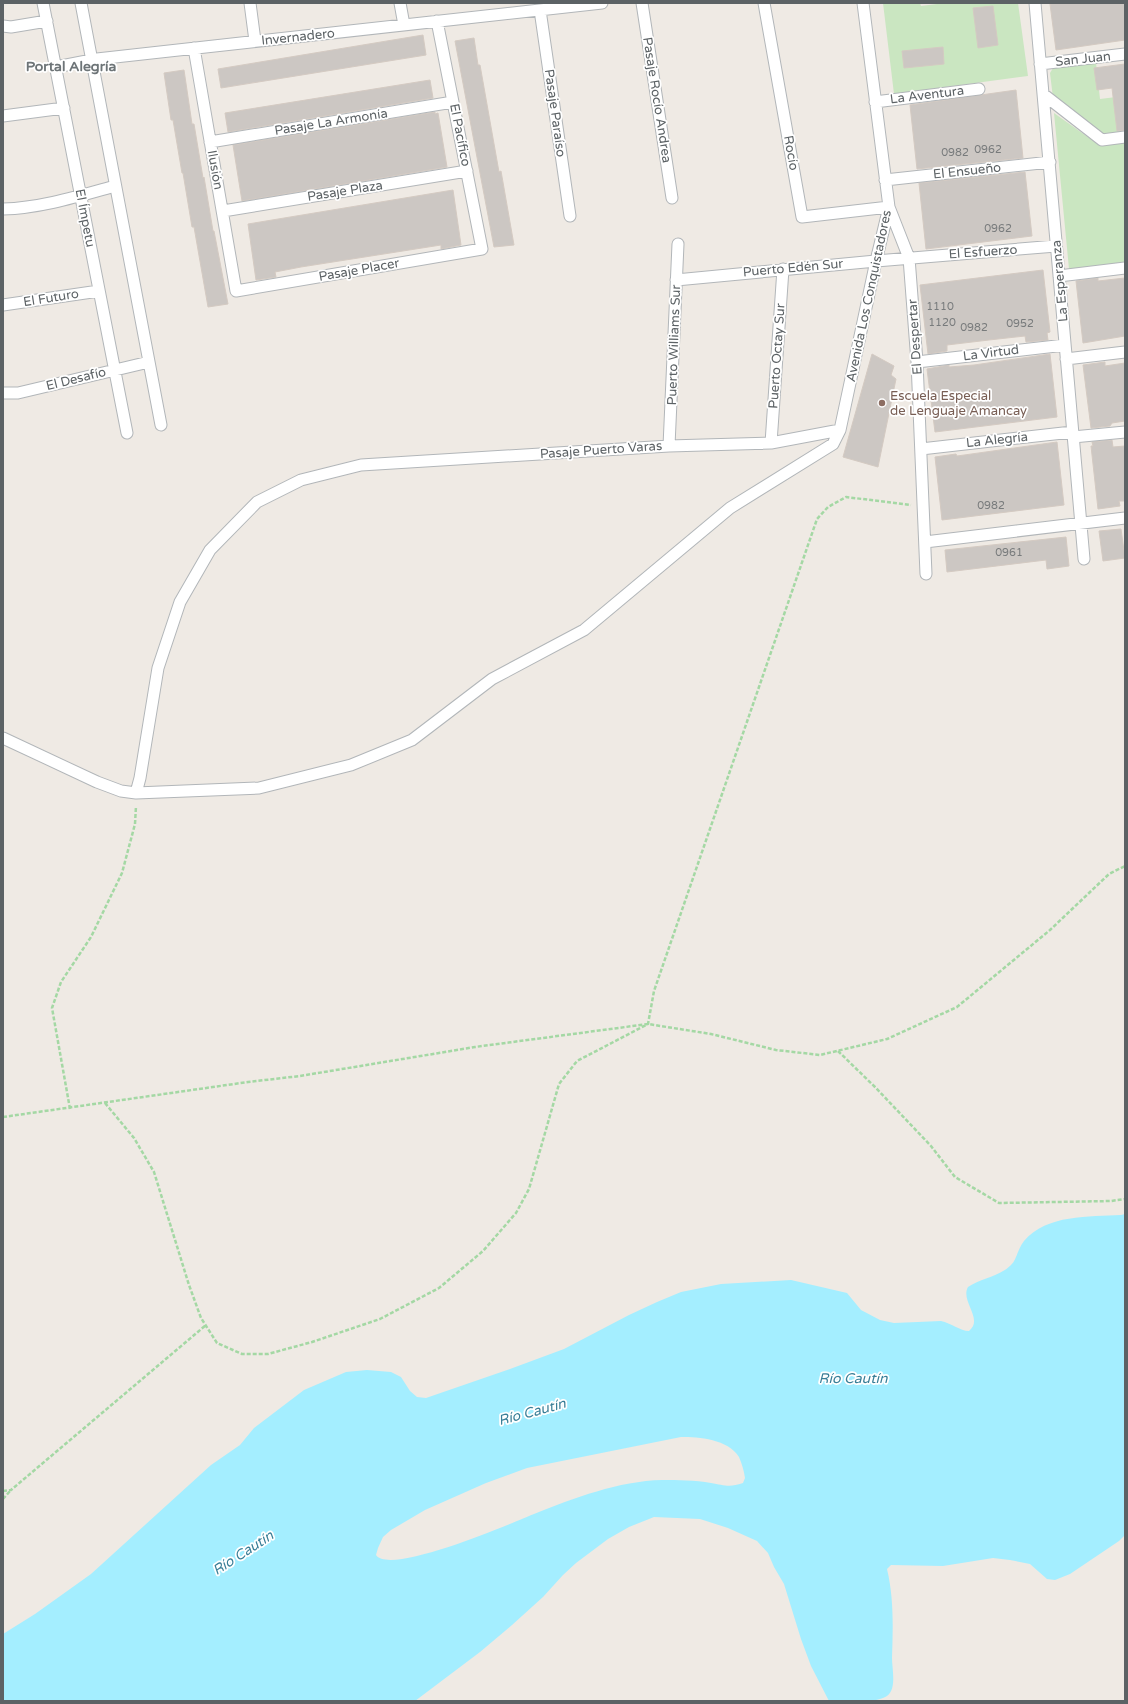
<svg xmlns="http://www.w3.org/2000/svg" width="1128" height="1704" font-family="'Varela Round',sans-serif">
<rect width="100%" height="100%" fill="#efeae4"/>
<path fill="#cae6c1" d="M883,3H920L921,6L945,3H1018L1028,76L894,94Z
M1096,63L1100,99L1116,97L1121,135L1101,136L1053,98L1050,73L1053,68Z
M1054,113L1099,145L1125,142V263L1069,269Z"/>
<path fill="#a4eeff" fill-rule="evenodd" d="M1125,1214V1535L1119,1541L1070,1574L1055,1580L1047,1579L1030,1564L1010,1560L993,1558L943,1566L891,1565L887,1569C894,1598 893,1628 892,1658C892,1669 897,1689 887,1696C875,1704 845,1701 829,1701L811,1666L801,1639L784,1584L774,1567L768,1553L757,1541L728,1528L700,1519L654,1517L629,1527L608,1539L576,1563L563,1575L543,1597L512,1625L480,1652L415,1701H3V1634L35,1614L91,1574L211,1465L240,1445L254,1428L304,1390L346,1372L367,1370L391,1372L401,1377L410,1391L417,1397L426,1398L510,1369L564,1349L629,1315L657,1302L681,1292L721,1284L791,1280L847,1293L861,1310L880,1320L894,1323L941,1321C951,1323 960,1331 969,1331C984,1319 960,1301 968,1287C981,1278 999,1277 1011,1265C1017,1259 1018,1248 1024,1241C1047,1214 1089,1217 1121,1215ZM681,1437C699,1437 728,1439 739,1457C742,1464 744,1471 745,1478L743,1483C729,1488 724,1485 711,1483C695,1480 678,1480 662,1480C619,1481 574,1498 534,1514C512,1523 390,1576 376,1555L378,1548L383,1537L391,1530L425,1510L486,1483L527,1468Z"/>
<path fill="#ccc7c3" stroke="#d4cac2" d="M1058,3H1125V40L1056,50L1050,4Z
M993,6L998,45L978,48L973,8Z
M423,35L426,55L221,88L218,69Z
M474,38L478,65H480L499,172L501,171L514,245L494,247L455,41Z
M943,47L944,64L904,68L902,51Z
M1125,64V130L1117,131L1112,88L1097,90L1094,68Z
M184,70L192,124H194L203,178L204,177L213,231H214L228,304L208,307L194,227H192L183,173H182L173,120H171L164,73Z
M430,80L433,98L228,132L225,113Z
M1016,90L1023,158L917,169L910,105Z
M435,112V114L438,113L447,167L242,201L233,145Z
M1025,172L1032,236L926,249L919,183Z
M453,190L461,245L441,249V245L301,267L275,272L276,277L256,280L248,224Z
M1043,270L1050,332L1047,333L1048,340L1026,342L1025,336L989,340L947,345V351L928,354L920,285Z
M1098,278V281L1125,278V336L1083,343L1076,281Z
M872,354L894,366L891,375L896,379L878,467L843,457Z
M1050,354L1057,417L935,432L927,369L949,365V367L974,365Z
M1105,362V366L1125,363V421L1112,423L1110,426L1091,428L1083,365Z
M1112,440L1113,447L1125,446V501H1119L1120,506L1098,509L1091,446H1093L1092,442Z
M1057,442L1064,505L942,520L935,457L956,454L957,456Z
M1121,529L1125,558L1103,561L1099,531Z
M1066,537L1069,566L1047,569L1046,560L947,572L945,550Z"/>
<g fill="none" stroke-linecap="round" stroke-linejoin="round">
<g stroke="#b2b6b9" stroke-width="13">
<path id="street" d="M43,3L127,433
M81,3L161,425
M250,3L255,41
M400,3L404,25
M642,3L672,198
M764,3L802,217L889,207
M1035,3L1084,559
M540,10L570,216
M3,26L11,27L47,21
M194,48L236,291L482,249L437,21
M1040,64L1125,54
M56,67L97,59L602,3
M1043,94L1102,140L1125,137
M875,102L979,89
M3,116L64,108
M210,142L453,102
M885,180L1050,162
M889,207L909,258L917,362L926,574
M3,209C41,208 79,196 115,186
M223,211L467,171
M1059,276L1125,268
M676,280L876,261L1056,246
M3,305L99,291
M1066,359L1125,352
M917,362L1065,345
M3,393H18L149,362
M1073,437L1125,432
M771,443L783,269
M669,446L678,244
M921,449L1072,432
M925,542L1125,518
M3,738L97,782L121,791L136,793L259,788L351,765L412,740L492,679L584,630L730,508L833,444L840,430L876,261L889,207L863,3
M136,793L140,778L158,668L180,602L210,550L257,502L301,480L361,465L669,446L771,443L840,430"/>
</g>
<path stroke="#a4d8a4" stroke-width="2.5" stroke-dasharray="4 2" stroke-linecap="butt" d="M838,1051L875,1087L931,1146L955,1177L999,1203L1111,1201L1125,1199
M105,1103L134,1138L154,1172L189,1285L201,1318L217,1343L242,1354H268L312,1342L380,1319L439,1288L483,1251L516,1213L529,1189L559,1084L577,1061L648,1024L654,991L817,519L828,507L846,497L911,505
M70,1109L52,1008L61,982L91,937L122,873L135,824L136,806
M3,1117L248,1082L300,1076L475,1047L648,1024L711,1034L776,1050L820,1055L887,1039L957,1007L1050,930L1109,874L1125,866
M3,1491L11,1490L206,1325
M3,1499L11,1490"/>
<use href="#street" stroke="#fff" stroke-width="11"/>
</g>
<circle fill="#8d6e63" stroke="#fff" stroke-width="1.5" cx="882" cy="403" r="4"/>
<g text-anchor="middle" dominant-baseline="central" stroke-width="3.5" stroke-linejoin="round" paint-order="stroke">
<g font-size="11" fill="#787b7c">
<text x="988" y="149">0962</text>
<text x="955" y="152">0982</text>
<text x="998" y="228">0962</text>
<text x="940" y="306">1110</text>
<text x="942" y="322">1120</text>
<text x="1020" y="323">0952</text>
<text x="974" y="327">0982</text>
<text x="991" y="505">0982</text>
<text x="1009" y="552">0961</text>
</g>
<g font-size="13" fill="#5c6265" stroke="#fff">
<text transform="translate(298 37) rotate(-6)">Invernadero</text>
<text transform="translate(1083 59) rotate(-6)">San Juan</text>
<text transform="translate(927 95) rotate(-7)">La Aventura</text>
<text transform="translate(657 100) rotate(81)">Pasaje Rocío Andrea</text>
<text transform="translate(555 113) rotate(82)">Pasaje Paraíso</text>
<text transform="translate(331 122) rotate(-9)">Pasaje La Armonía</text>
<text transform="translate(460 135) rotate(79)">El Pacífico</text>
<text transform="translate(791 153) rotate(80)">Rocío</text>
<text transform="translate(215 170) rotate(80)">Ilusión</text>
<text transform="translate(967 171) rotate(-6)">El Ensueño</text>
<text transform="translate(345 191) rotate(-9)">Pasaje Plaza</text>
<text transform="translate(85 218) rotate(79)">El Ímpetu</text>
<text transform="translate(983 252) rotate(-4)">El Esfuerzo</text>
<text transform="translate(793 268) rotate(-5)">Puerto Edén Sur</text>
<text transform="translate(359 270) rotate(-10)">Pasaje Placer</text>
<text transform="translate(1060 281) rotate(-95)">La Esperanza</text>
<text transform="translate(869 296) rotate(-78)">Avenida Los Conquistadores</text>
<text transform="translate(51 298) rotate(-9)">El Futuro</text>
<text transform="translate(915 337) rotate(-94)">El Despertar</text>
<text transform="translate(674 345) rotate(-88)">Puerto Williams Sur</text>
<text transform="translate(991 353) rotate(-7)">La Virtud</text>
<text transform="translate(777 356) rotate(-86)">Puerto Octay Sur</text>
<text transform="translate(76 379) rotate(-14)">El Desafío</text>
<text transform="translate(997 440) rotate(-6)">La Alegría</text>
<text transform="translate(601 450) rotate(-4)">Pasaje Puerto Varas</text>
</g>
<g font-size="13" fill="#785e54" stroke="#fff" text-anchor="start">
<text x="890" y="396">Escuela Especial<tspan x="890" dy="15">de Lenguaje Amancay</tspan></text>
</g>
<g font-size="14" font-weight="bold" fill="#6d7477" stroke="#fff">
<text x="71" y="66">Portal Alegría</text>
</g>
<g font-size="14" font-style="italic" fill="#387e97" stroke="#fff">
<text x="853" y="1378">Río Cautín</text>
<text transform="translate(532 1412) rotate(-15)">Río Cautín</text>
<text transform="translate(243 1553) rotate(-33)">Río Cautín</text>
</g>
</g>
<rect width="1128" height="1704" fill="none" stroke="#5c6265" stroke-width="8"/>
</svg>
